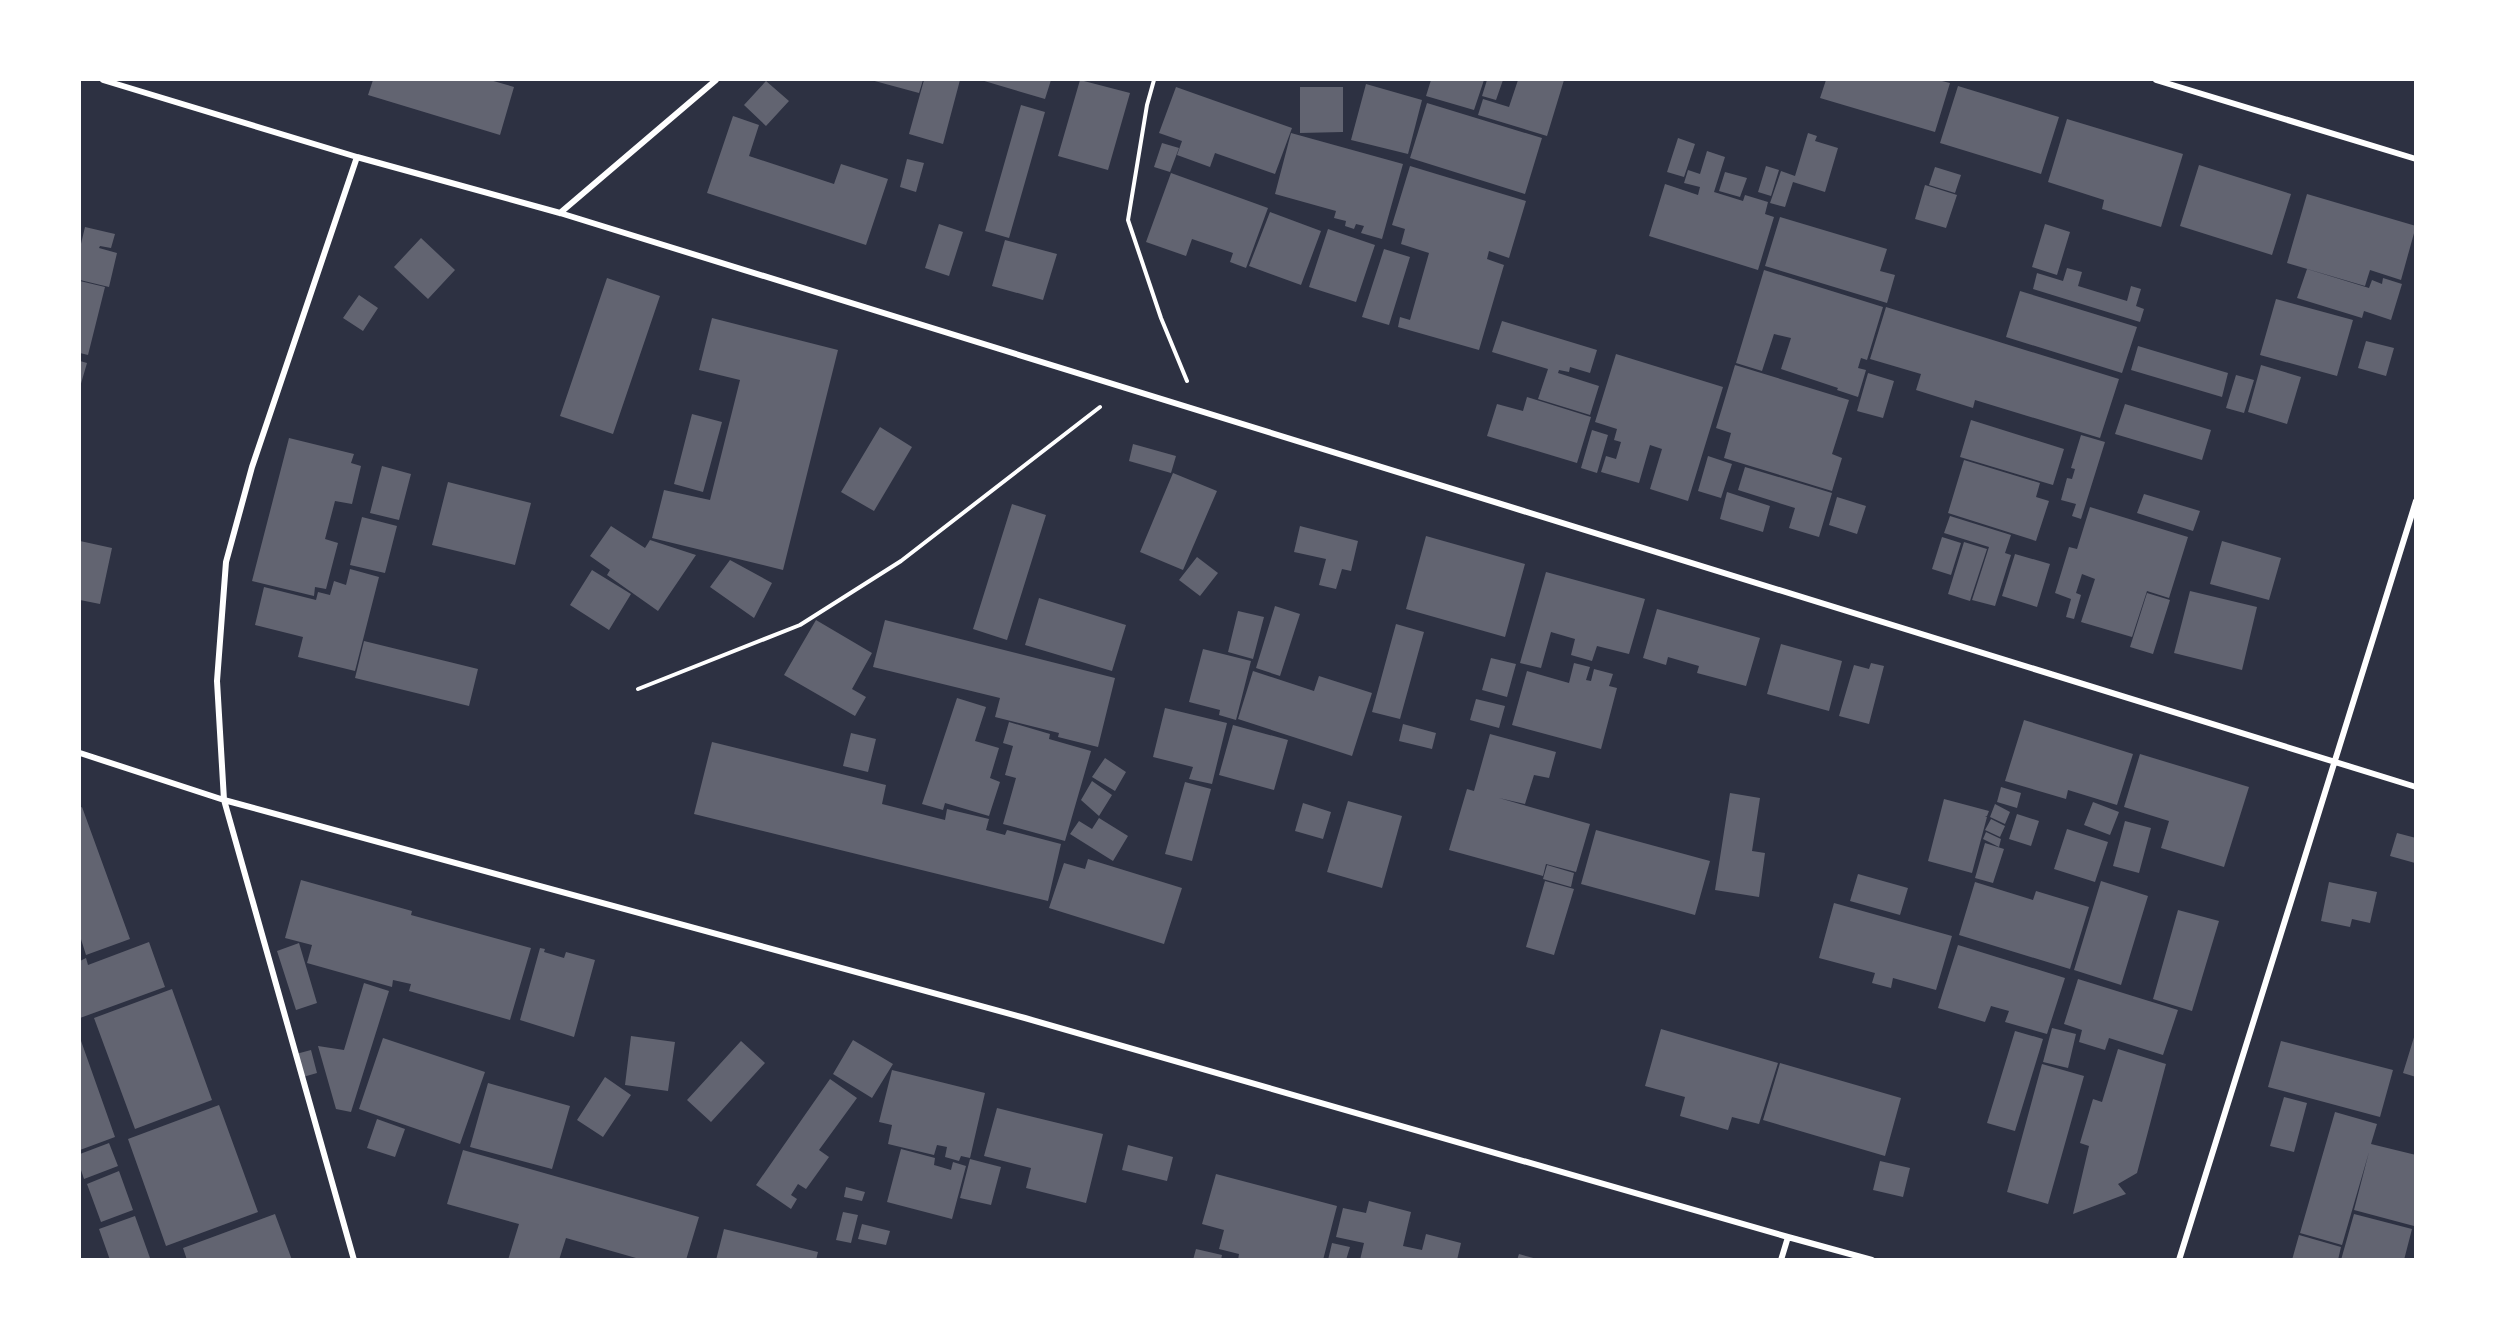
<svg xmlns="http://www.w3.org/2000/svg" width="2495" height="1339" font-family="'Work Sans',sans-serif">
<rect width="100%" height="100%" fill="#2d3142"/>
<path fill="#626471" d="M373,80H490L514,87L500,135L368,95Z
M871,80H923L919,93Z
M924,80H960L943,144L909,134Z
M981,80H1051L1045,99Z
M1080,80L1130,93L1108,170L1058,156Z
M1431,80H1484L1474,110L1426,96Z
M1487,80H1503L1496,100L1482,96Z
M1518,80H1564L1547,136L1478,115L1483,99L1509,107Z
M1826,80H1938L1950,83L1935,132L1820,98Z
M766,81L789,101L766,126L744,105Z
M1366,84L1422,100L1408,154L1351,140Z
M1958,86L2059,117L2041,174L1940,143Z
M1176,87L1292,128L1275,174L1215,153L1210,167L1177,155L1182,141L1159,133Z
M1300,87H1343V132L1300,133Z
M1427,103L1542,138L1525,194L1410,158Z
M1021,105L1045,112L1009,238L985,231Z
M733,116L759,125L749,156L834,184L841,164L888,179L866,245L707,193Z
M2067,119L2183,154L2161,227L2102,209L2104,200L2048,182Z
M1291,133L1403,164L1382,239L1361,233L1364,226L1356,224L1354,229L1345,226L1346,221L1334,218L1336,211L1275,194Z
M1808,133L1817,136L1815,141L1838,148L1825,192L1793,182L1785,207L1770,203L1781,171L1795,176Z
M1678,138L1695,144L1684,177L1667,172Z
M1162,143L1179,148L1170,172L1154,167Z
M1707,151L1725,157L1714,192L1743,201L1745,195L1768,202L1765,214L1774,217L1758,270L1649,236L1665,184L1698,195L1700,187L1684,183L1688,170L1700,174Z
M907,159L924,163L916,192L900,187Z
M2199,165L2291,194L2272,255L2180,226Z
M1410,166L1526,201L1509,258L1489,251L1487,259L1504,265L1479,350L1398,327L1400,317L1410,320L1429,253L1401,244L1405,229L1392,225Z
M1766,166L1779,170L1771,196L1758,192Z
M1935,167L1961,175L1955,193L1929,185Z
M1725,172L1747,178L1740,197L1719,191Z
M1171,173L1268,208L1246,268L1230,262L1233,253L1192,239L1186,256L1146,242Z
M1925,185L1957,195L1946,228L1915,219Z
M2307,194L2416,226L2401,280L2370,270L2365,286L2287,263Z
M1270,212L1321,231L1301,285L1249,266Z
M1780,217L1887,249L1880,271L1895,275L1887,303L1765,266Z
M939,224L963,232L949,276L925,268Z
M2045,224L2070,232L2057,275L2032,267Z
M85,227L115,234L111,248L100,246L99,248L117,253L109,287L80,280V248Z
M1328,229L1375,245L1356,302L1309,287Z
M421,238L455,270L428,299L394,267Z
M1005,240L1057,254L1043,300L992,286Z
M1384,249L1410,257L1389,325L1362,317Z
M2067,268L2082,272L2078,286L2127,301L2131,286L2141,289L2136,306L2144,309L2140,322L2033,289L2037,273L2063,281Z
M2307,269L2369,288L2372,280L2382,284L2383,278L2402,284L2391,320L2364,311L2362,318L2297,298Z
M1764,270L1883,307L1867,360L1861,358L1858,368L1866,370L1858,397L1837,390L1838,388L1781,369L1791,338L1774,334L1762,371L1736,363Z
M607,278L660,296L613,434L560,416Z
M80,281L105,287L88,355L80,353Z
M2020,291L2137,327L2122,373L2006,337Z
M359,295L378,308L363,331L343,318Z
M2276,299L2353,320L2337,376L2260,355Z
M1886,307L2119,379L2100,438L1975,400L1973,408L1916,390L1921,374L1870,359Z
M712,318L838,350L783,570L652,538L664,490L710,500L740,380L699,370Z
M1502,321L1597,350L1590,373L1570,367L1569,372L1559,370L1558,373L1599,386L1590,415L1538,399L1548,369L1492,352Z
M2366,341L2394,348L2386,376L2358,368Z
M2138,346L2228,373L2222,397L2131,370Z
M1616,354L1723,387L1688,501L1650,489L1662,449L1650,445L1639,483L1601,472L1606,456L1616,459L1621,442L1614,440L1617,429L1595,422Z
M80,361L87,363L80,387Z
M1735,365L1849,400L1832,454L1842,458L1832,491L1724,458L1731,433L1716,428Z
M2261,365L2301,377L2287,424L2248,412Z
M1868,373L1894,381L1883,418L1857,411Z
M2236,375L2254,380L2244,413L2226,408Z
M1527,397L1591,417L1577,463L1487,436L1497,404L1523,411Z
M2125,404L2211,430L2202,460L2115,434Z
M692,414L722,422L703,492L674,484Z
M1971,420L2064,449L2053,485L1960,457Z
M880,427L912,447L874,511L841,492Z
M1592,430L1608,435L1597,473L1581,468Z
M2081,435L2105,442L2081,519L2072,516L2076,504L2061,500L2067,478L2072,479L2075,469L2071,468Z
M289,438L354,454L351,463L361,466L352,504L335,501L325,539L338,543L326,589L315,587L314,596L252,581Z
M1133,444L1176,456L1171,473L1129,461Z
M1708,456L1732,464L1721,498L1698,491Z
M1964,460L2040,483L2036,497L2049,501L2036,541L1948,513Z
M382,466L411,474L399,520L370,513Z
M1745,467L1832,493L1819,537L1789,528L1795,508L1738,490Z
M1173,473L1217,491L1183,570L1140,552Z
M448,482L531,503L515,565L432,545Z
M1727,492L1770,506L1763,532L1720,519Z
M2144,494L2200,511L2193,531L2137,513Z
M1837,497L1866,506L1857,534L1829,525Z
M1012,504L1046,515L1007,640L973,629Z
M2090,507L2188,537L2169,598L2147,591L2132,637L2081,622L2095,579L2082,574L2076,593L2081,595L2074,619L2066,617L2071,599L2055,593L2069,547L2077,549Z
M1950,516L2011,535L2005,553L2011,555L1995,606L1972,600L1989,547L1944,533Z
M362,517L397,526L385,573L350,565Z
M611,526L645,548L650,540L696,555L658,611L607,575L610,570L590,556Z
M1300,526L1358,541L1351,571L1342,569L1336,589L1319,585L1326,559L1294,552Z
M1426,536L1525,564L1505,637L1406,609Z
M1942,537L1961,543L1951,575L1932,569Z
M80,541L112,548L100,604L80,600Z
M2222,541L2281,558L2269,600L2210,584Z
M1964,542L1987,549L1970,601L1948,594Z
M2015,554L2050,564L2037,607L2002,596Z
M1197,557L1218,573L1200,596L1179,580Z
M730,560L772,583L754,618L710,587Z
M350,569L379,577L355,671L298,657L303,637L255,625L264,587L316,600L318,592L330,595L334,581L346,585Z
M592,570L631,594L609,630L570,605Z
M1546,572L1645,599L1629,654L1597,646L1592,661L1571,655L1575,639L1551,632L1541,668L1520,663Z
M2190,591L2257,607L2242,670L2174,653Z
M2147,593L2170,600L2153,654L2130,647Z
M1039,598L1126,625L1112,671L1025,645Z
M1275,606L1300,614L1280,676L1256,668Z
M1657,609L1760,638L1746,686L1697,673L1699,666L1668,657L1666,665L1643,658Z
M1238,611L1264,617L1253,659L1228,652Z
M816,620L872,653L852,689L866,697L855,716L784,675Z
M885,620L1115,678L1098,747L1058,737L1059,733L995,717L1000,698L873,667Z
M1396,624L1424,632L1400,719L1372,712Z
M364,641L478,669L469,706L355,678Z
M1781,644L1842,661L1829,711L1767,694Z
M1203,649L1251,661L1236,720L1219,715L1220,710L1189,702Z
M1491,658L1516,664L1507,697L1482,690Z
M1574,663L1590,667L1586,680L1591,681L1594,669L1613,674L1609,686L1617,688L1601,749L1512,725L1527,671L1569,683Z
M1871,663L1884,666L1869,724L1839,716L1854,665L1869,669Z
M1253,671L1314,691L1319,676L1372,693L1352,756L1238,719Z
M957,698L986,707L975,741L999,748L990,778L1000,782L989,816L945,803L943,810L922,804Z
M1476,699L1505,706L1499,728L1470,720Z
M1165,708L1227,723L1212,784L1189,779L1193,767L1153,757Z
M2024,720L2133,754L2117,805L2068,790L2066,799L2005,781Z
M1009,722L1050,734L1049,739L1091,751L1065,841L1003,824L1016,778L1005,775L1013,746L1003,743Z
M1403,724L1436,733L1432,749L1399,741Z
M1233,725L1288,740L1274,790L1219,775Z
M851,733L876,739L868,772L843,766Z
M1490,734L1556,752L1549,778L1534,775L1525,804L1499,798L1590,824L1576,872L1546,864L1543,876L1449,850L1467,789L1474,791Z
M712,742L886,785L882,804L945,820L947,809L989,819L986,830L1005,835L1007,830L1061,844L1048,901L694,814Z
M2140,754L2249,787L2224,867L2161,848L2169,821L2124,807Z
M1105,758L1126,772L1115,791L1092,777Z
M1092,781L1112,795L1099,816L1081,800Z
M1185,782L1211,789L1192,861L1165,854Z
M2001,787L2021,793L2017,808L1997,802Z
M1730,793L1760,798L1752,851L1765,853L1759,897L1715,890Z
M1944,799L1989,811L1987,816H1985L1987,817L1972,873L1928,861Z
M1348,801L1402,816L1382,888L1327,872Z
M2093,802L2119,812L2110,835L2084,825Z
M1303,803L1331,812L1323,839L1295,831Z
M1995,804L2010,812L2005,824L1990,817Z
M82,807L130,939L86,955L80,936V808Z
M2017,814L2039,821L2031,846L2009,839Z
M1099,818L1128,836L1113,861L1070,834L1079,821L1092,829Z
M1991,819L2005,826L2000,837L1985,830Z
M2125,821L2151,828L2139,873L2113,866Z
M2067,829L2108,842L2095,882L2054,869Z
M1596,830L1710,861L1695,915L1581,884Z
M1986,832L2001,839L1999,847L1983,839Z
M2397,833L2416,838L2415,863L2390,856Z
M1985,843L2004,849L1993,883L1975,878Z
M1088,859L1182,888L1164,944L1049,908L1064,863L1085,869Z
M1547,865L1574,873L1571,887L1543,879Z
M1858,874L1908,888L1900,915L1850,901Z
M301,880L412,911L411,915L531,948L510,1020L409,991L411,984L393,980L392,987L307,963L312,945L285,938Z
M1545,881L1574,889L1554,955L1526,947Z
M2101,881L2148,896L2121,985L2074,970Z
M1975,882L2033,900L2036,891L2089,907L2070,969L1959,935Z
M2329,882L2377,892L2370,923L2352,919L2350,927L2321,921Z
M1834,903L1952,936L1936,990L1893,978L1891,988L1872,983L1875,973L1819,958Z
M2178,910L2219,921L2192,1011L2153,999Z
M149,942L165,987L80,1018V961L86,958L88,965Z
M299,943L317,1003L296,1010L277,951Z
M1958,945L2065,978L2047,1034L2005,1022L2009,1011L1991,1006L1985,1022L1938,1008Z
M540,948L545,949L544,952L564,958L566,952L595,960L574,1037L520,1020Z
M2078,979L2178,1010L2163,1055L2109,1038L2105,1050L2079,1042L2082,1030L2064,1024Z
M364,983L389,991L351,1112L336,1109L318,1046L344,1050Z
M172,989L212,1100L135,1129L94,1018Z
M2052,1028L2076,1034L2068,1068L2043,1062Z
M1661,1029L1778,1063L1759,1124L1732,1117L1728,1130L1680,1116L1685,1097L1645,1086Z
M2015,1031L2043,1039L2015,1131L1987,1123Z
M2415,1034H2416V1077L2403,1073Z
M631,1036L675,1042L668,1091L625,1085Z
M80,1038L115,1137L80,1150Z
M383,1038L485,1072L460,1144L359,1109Z
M853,1040L893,1064L872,1098L833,1074Z
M741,1041L765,1063L711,1122L687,1100Z
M2281,1041L2393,1070L2380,1117L2268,1087Z
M2118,1049L2166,1064L2137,1173L2118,1184L2126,1194L2073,1214L2089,1146L2080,1143L2093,1099L2102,1102Z
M311,1050L317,1073L303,1077L296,1054Z
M1780,1063L1901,1098L1885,1156L1763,1120Z
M2042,1064L2084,1076L2048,1204L2007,1192Z
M892,1070L985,1093L970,1158L961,1156L959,1161L945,1157L947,1147L937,1145L934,1155L888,1144L892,1125L879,1122Z
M605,1077L631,1095L603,1137L577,1120Z
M830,1079L857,1098L819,1150L829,1157L806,1189L798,1184L791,1195L797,1199L791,1209L756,1185Z
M488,1083L570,1106L552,1169L470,1147Z
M2284,1097L2307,1103L2294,1152L2270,1146Z
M219,1105L258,1212L166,1246L128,1139Z
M997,1108L1103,1134L1086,1203L1026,1188L1031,1168L984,1156Z
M2335,1112L2377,1124L2371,1144L2416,1155L2414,1226L2354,1210L2369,1152L2342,1245L2300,1233Z
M377,1119L405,1129L395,1157L367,1148Z
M109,1143L118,1166L84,1179L80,1167V1154Z
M1128,1145L1173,1157L1167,1181L1122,1170Z
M901,1149L935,1158L934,1165L951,1170L953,1162L966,1166L952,1219L887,1202Z
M463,1150L699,1217L686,1260H643L566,1238L559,1260H508L519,1224L447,1204Z
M970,1159L1001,1167L991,1205L960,1198Z
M1880,1161L1910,1168L1903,1197L1873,1190Z
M119,1171L133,1210L101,1222L87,1184Z
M1216,1174L1337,1206L1323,1260H1238L1239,1254L1219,1249L1224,1230L1202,1224Z
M846,1187L865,1192L862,1201L844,1197Z
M1369,1201L1411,1212L1403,1246L1422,1250L1426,1234L1461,1243L1457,1260H1360L1364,1243L1336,1237L1343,1208L1366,1213Z
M843,1212L858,1215L851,1243L836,1240Z
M275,1214L292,1260H187L183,1248Z
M2354,1214L2412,1229L2404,1260H2341Z
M135,1216L150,1258L110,1260L99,1229Z
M862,1224L890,1231L886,1245L858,1239Z
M724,1229L818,1252L816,1260H716Z
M2299,1235L2341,1247L2338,1260H2292Z
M1332,1243L1350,1247L1346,1260H1328Z
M1196,1249L1222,1255L1221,1260H1193Z
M1519,1254L1537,1259V1260H1517Z"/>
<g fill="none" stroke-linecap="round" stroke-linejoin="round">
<path stroke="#fff" stroke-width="4" d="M1154,80L1147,105L1128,220L1161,318L1187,381
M638,689L800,625L901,561L1100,407"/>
<path stroke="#fff" stroke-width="6" d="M103,80L357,157L560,213L2416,787
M2156,80L2416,159
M560,213L716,80
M80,753L224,800L1025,1018L1788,1237L1872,1260
M354,1260L224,800L217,681L226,562L252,467L357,157
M1781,1260L1788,1237
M2179,1260L2416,501"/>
</g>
<rect width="2495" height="1339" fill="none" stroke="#ffffff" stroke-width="162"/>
</svg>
